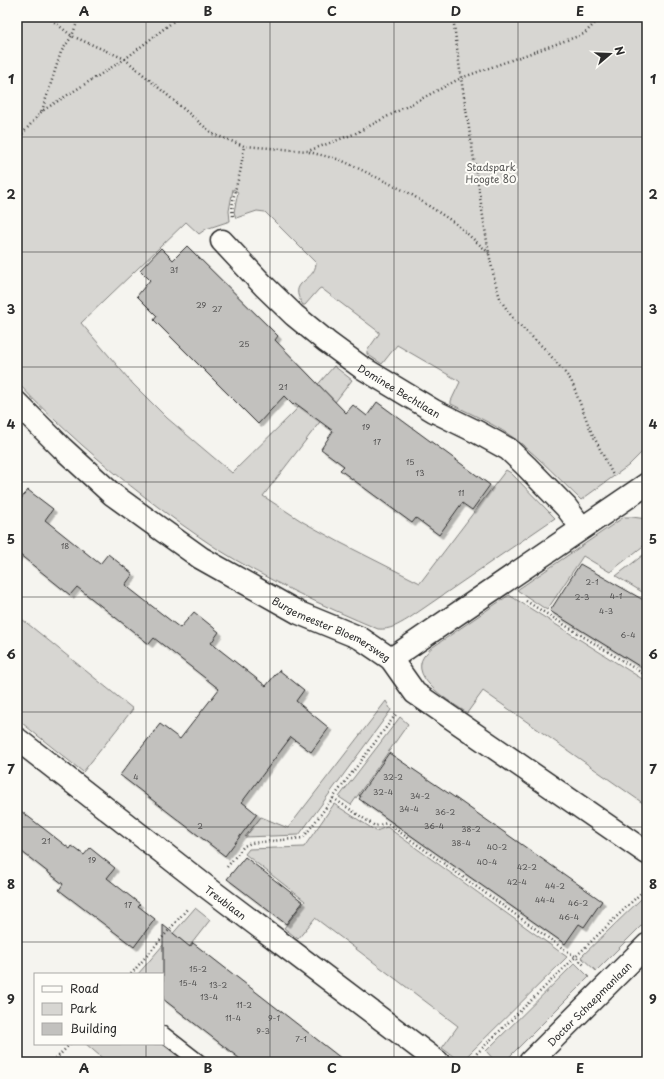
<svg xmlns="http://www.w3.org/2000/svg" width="664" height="1079" font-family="'Playpen Sans',sans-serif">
<defs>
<filter id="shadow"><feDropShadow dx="3.5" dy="3.5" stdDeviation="0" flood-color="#0004"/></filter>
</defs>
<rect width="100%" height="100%" fill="#f5f4ef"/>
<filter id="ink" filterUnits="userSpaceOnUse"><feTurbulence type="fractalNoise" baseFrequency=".025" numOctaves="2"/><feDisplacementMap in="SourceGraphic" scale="8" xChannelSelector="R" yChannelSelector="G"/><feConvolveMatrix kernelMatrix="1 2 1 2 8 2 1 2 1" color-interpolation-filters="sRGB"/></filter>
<g filter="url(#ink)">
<path fill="#d7d6d2" stroke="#81807e" d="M17,17H647V447L628,466L581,500C560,480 541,459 518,441C498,426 474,415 451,404V401L460,382L459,381L397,345L382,364L367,354V351L379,334V332L321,288L319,289L305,305H303C286,280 315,283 316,263L265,212L257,211L236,218L234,212L238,192L233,189L229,211L230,221L206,229L199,234L186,222L81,323L133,384L167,418L232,473L294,412L334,366L352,380L263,496L303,522L341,543L420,583L506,470L511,473L555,518L408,619C398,625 390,630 378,629C323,606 267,580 216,548C169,517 124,482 82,445C60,425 37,404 17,382Z
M624,517H632L647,519V543L610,572L583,556L547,610L517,590Z
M647,552V595L616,576Z
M509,595L647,682V806L483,691L467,713C453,703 408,679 424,656C426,654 428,652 430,649Z
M17,615L133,709L83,772L17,719Z
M386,701L391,710L299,835L245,837L261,817L288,828Z
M400,717L408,724L351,805L339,797Z
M334,804L376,831L387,827L567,957L461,1062L442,1048L458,1026L315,918L298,939L284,928L305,901L245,854L249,849L304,847Z
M641,899L647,906V920L596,971L581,957Z
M195,908L210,920L163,980V974H138Z
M575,963L589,977L504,1062H496L486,1051Z
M86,1044H163L186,1062H107Z"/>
<path fill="#c2c1be" stroke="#2b2b2b" filter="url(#shadow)" d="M187,246L278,336L275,340L346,413L353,405L367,416L377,402L490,485L472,510L462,503L439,535L416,518L412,523L340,470L344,466L321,449L333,431L295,403L293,405L284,396L258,424L154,320L157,316L137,296L150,280L140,270L161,248L173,260Z
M28,490L53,509L45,520L100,564L108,554L133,574L125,585L180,628L194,612L219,632L211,643L266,686L279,670L304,690L296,701L329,728L311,752L291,737L242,802L257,814L225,856L120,775L160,724L180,739L219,689L154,638L149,644L77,587L70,595L19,554L17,558V498L20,500Z
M580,564L647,602V671L550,611Z
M389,753L454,797L602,901L584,927L579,924L565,944L359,799L361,796H359Z
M17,808L70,849L72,846L84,855L90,848L115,868L107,878L140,904L138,906L155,919L134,947L59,890L63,884L17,848Z
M245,857L303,902L286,924L227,879Z
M163,925L190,947L193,943L346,1062H244L163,999Z"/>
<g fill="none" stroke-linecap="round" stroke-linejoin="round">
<g stroke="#2b2b2b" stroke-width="17">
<path id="lane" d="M163,1034L199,1062"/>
</g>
<g stroke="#2b2b2b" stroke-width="25">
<g id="street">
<path id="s1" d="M222,241L264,286L294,315L327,342L361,367L434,411L477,432L508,449L526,466L566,507L582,528"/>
<path id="s2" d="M17,403L62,448L112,494L159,528L201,558L299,613L360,638L391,659L415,693L647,853"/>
<path d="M391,659L647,484"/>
<path id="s3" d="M17,739L208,888L438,1062"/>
<path id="s4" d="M530,1062L647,945"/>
</g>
</g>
<path stroke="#2b2b2b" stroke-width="2.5" stroke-dasharray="1 3" stroke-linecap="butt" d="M48,17L72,36L125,59L213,134L244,146L308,151L354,134L461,78L584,34L601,17
M453,17L461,78L489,254L495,282L501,301L515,321L545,349L571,380L590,429L613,475
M42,111L61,52L72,36L79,17
M17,140L42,111L125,59L179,17
M309,152L341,160L409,193L455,223L489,253
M233,216C230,201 238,183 241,168C242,161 243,153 244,146
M526,601L647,676
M333,798L375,826L387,823L561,947L576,957L585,966
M227,867L244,846L251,843L303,838L397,713
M131,974L188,908
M53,1062L70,1044
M468,1062L647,887"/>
<use href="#lane" stroke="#fdfcf7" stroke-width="14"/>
<use href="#street" stroke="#fdfcf7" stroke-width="22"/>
</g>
</g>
<path fill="none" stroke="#2b2b2b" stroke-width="1" stroke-opacity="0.55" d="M146,17V974M270,17V1062M394,17V1062M518,17V1062M17,137H647M17,252H647M17,367H647M17,482H647M17,597H647M17,712H647M17,827H647M17,942H647M146,1044V1062"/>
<g text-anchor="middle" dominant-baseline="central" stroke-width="4" stroke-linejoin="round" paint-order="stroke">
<g font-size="8" fill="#515050">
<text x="174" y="270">31</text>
<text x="201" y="305">29</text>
<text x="217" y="309">27</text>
<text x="244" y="344">25</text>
<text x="283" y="387">21</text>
<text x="366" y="427">19</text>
<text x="377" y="442">17</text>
<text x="410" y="462">15</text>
<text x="420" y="473">13</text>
<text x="461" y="493">11</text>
<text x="65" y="546">18</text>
<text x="592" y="582">2-1</text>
<text x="616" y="596">4-1</text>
<text x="582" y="597">2-3</text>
<text x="606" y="611">4-3</text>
<text x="628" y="635">6-4</text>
<text x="136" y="777">4</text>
<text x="393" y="777">32-2</text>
<text x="383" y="792">32-4</text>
<text x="420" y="796">34-2</text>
<text x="409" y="809">34-4</text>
<text x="445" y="812">36-2</text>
<text x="200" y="826">2</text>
<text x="434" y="826">36-4</text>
<text x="471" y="829">38-2</text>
<text x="46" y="841">21</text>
<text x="461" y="843">38-4</text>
<text x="497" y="847">40-2</text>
<text x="92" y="860">19</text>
<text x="487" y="862">40-4</text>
<text x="527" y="867">42-2</text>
<text x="517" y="882">42-4</text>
<text x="555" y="886">44-2</text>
<text x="545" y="900">44-4</text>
<text x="578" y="903">46-2</text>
<text x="128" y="905">17</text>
<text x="569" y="917">46-4</text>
<text x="198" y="969">15-2</text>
<text x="188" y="983">15-4</text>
<text x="218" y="985">13-2</text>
<text x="209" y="997">13-4</text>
<text x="244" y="1005">11-2</text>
<text x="233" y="1018">11-4</text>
<text x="274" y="1018">9-1</text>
<text x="263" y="1031">9-3</text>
<text x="301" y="1039">7-1</text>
</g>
<g font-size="10" fill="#565655" stroke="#fdfcf7">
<text x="491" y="166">Stadspark<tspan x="491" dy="12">Hoogte 80</tspan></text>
</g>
<g font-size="10" fill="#2b2b2b" stroke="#fdfcf7">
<text stroke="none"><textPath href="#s1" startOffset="233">Dominee Bechtlaan</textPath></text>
<text stroke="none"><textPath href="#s2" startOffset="390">Burgemeester Bloemersweg</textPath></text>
<text stroke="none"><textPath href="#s3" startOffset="265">Treublaan</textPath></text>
<text stroke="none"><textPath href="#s4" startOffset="83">Doctor Schaepmanlaan</textPath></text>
</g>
</g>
<rect width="664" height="1079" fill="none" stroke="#fdfcf7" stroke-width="44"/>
<rect x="34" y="973" width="130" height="72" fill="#fdfcf7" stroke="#a9a8a5"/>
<rect x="42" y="986" width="20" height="6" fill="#fdfcf7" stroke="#a9a8a5"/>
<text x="70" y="993" font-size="12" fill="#2b2b2b">Road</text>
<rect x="42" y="1003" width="20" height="12" fill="#d7d6d2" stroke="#a9a8a5"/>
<text x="70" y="1013" font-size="12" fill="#2b2b2b">Park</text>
<rect x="42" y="1023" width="20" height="12" fill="#c2c1be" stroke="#a9a8a5"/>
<text x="70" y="1033" font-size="12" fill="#2b2b2b">Building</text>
<g transform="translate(610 54) rotate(71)" stroke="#fdfcf7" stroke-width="3" paint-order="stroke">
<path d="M0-3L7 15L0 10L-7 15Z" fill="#2b2b2b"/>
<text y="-6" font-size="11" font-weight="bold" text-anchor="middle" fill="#2b2b2b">N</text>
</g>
<rect x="22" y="22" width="620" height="1035" fill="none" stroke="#2b2b2b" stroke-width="1.5"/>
<g font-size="13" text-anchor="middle" font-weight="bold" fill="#2b2b2b">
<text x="84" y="16">A</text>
<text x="208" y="16">B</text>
<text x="332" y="16">C</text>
<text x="456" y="16">D</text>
<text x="580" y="16">E</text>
<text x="11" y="84">1</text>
<text x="653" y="84">1</text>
<text x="11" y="199">2</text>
<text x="653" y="199">2</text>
<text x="11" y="314">3</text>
<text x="653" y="314">3</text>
<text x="11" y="429">4</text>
<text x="653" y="429">4</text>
<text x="11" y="544">5</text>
<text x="653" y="544">5</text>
<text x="11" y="659">6</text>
<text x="653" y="659">6</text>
<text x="11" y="774">7</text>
<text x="653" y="774">7</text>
<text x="11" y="889">8</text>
<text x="653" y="889">8</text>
<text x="11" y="1004">9</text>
<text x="653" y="1004">9</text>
<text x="84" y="1073">A</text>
<text x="208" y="1073">B</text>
<text x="332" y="1073">C</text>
<text x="456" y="1073">D</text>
<text x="580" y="1073">E</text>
</g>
</svg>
